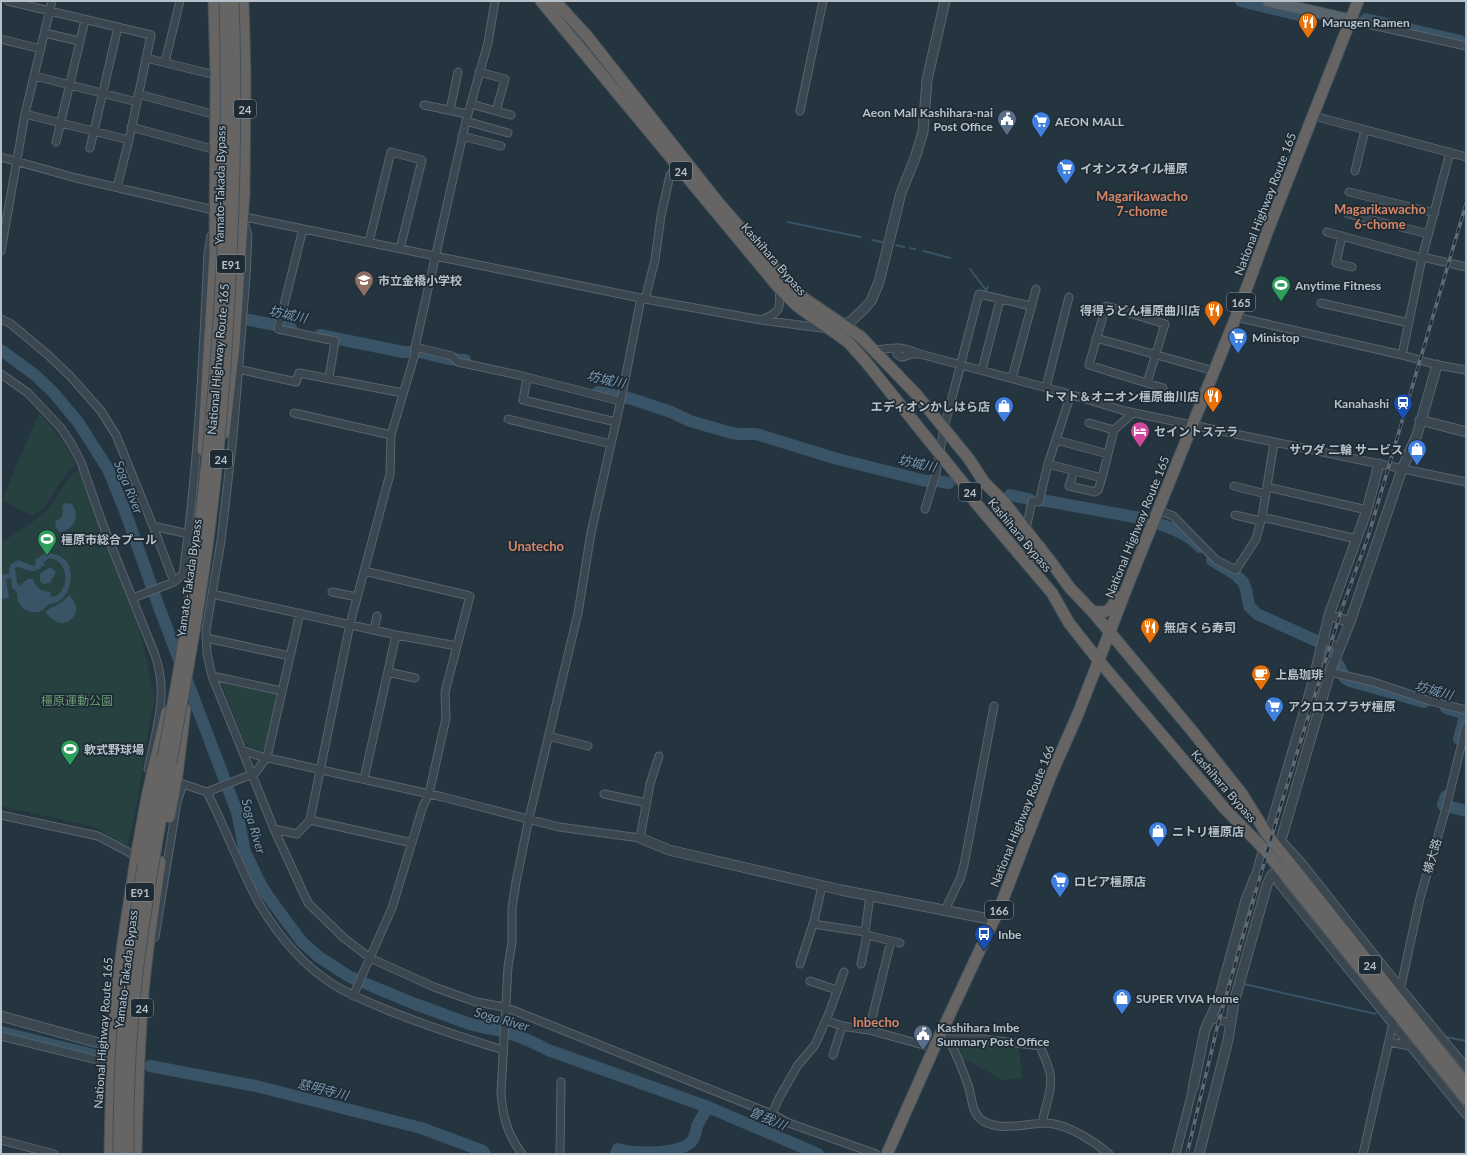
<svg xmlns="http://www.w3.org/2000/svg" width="1467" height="1155" font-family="Lato,'Noto Sans JP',sans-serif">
<rect width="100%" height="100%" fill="#253540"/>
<path fill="#274140" d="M39,413C54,429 66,444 76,464L66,474L43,509L32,516L2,500Z
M80,469L119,576L137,622L143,644L155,700L149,728L137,803L128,844L125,845L95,827L1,806V543C17,532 36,522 49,508C61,495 63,477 80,469Z
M220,680L275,692L277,697L267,748L262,751L250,747L244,741Z
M957,1036L1018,1040L1022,1078L1002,1080L968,1060L962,1059L961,1052L956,1051Z"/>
<path fill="#395367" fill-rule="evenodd" d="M65,503L72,504C81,516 73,532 59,532L55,526L56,521L61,518L63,513L62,506Z
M45,553C53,553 62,555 67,562C74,573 71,590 62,599C58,603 52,603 48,605C45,607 44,610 41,611C27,616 16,605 17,592L12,588L11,579L8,578L6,580L9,598L1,599V575L9,574L10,565L18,560L33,566L36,565L35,561L36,558L38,559L40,557ZM49,558C72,561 69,596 51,597L50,592C40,590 36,588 33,579H28L19,586L17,582L15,568L18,567C27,570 35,575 42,566H44L45,564L43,563Z
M50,567L56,572L50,583L43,584L40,581V574Z
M69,595C72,598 75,602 76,606C78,616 68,626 57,622C53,620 48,615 45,612C54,604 61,606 69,595Z"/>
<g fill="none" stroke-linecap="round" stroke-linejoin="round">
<path stroke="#395367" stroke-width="2" d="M788,222L860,237
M872,240L882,242
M896,245L904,247
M910,248L915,249
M924,251L950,258
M970,269L986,290
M984,294L988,287
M952,410L964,368
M1244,984L1376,1014
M1446,1037L1466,1041"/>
<path stroke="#395367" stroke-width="12" d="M1241,1L1303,16
M1366,19L1460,41
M250,320L291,328
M320,335L403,352H420L449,359L465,360
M1,350L35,375L53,392L78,422L108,469L125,511L159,607L237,812L245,852L262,887L275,906L302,942L319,957L350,977L415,1004L467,1023C478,1027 490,1028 501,1031C518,1035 533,1042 548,1050L708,1107L818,1154
M598,392L632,399L671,412L690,421L728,432L738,434H756L834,458L926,481H937L949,483
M1010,495L1029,499
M1041,500L1146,519
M1160,524C1175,530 1189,535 1200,547
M1212,560L1235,574L1243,582L1246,589L1249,606L1257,614L1319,642
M1326,647L1332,652
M1338,664L1345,678L1350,681L1424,702
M1446,708L1462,713L1465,716L1459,739
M1446,796L1443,805L1466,811
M1,1032L106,1058
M150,1066L256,1086L421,1128L483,1151L485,1154
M616,1154L618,1149C636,1154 679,1155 692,1141C695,1137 696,1131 697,1126C700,1120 704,1113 708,1107"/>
<g stroke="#57646d" stroke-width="9">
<path id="minor" d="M8,1L151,35L129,140L117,187
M1350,20L1466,46
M49,34L79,41
M1,39L41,49
M146,58L207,73L220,74
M165,62L180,1
M35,76L137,102
M138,94L216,115
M471,104L496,111L505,79L479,72
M424,105L467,114
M450,110L458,72
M496,111L511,115
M800,111L823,1
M25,114L129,140
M1314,116L1466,157
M466,121L508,133
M131,127L216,150
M462,136L501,146
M56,142L85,20
M90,148L118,27
M1,157L76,178L218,211
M1355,171L1365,130
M1349,192L1435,213
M1348,214L1429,234
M240,216L645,299L761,320L829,329
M244,223L248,235L246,277L233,437L221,541L206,630L207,654L212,676L274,829L308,903L344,938L370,958L434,987L476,1002L505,1007L772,1114L789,1123L876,1154
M303,229L278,329L335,341L329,378
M1327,232L1422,258
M1342,236L1336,263L1352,267
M369,242L391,152L422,160L400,249
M1,251L25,114L52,1
M1423,257L1444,262
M1453,264L1466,267
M645,299L655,260L661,216L670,175L677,166
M1321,303L1409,323
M1236,317L1402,355L1437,365L1466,370
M1,319L11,324L48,355L70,376L101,411L116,435L153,526L174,582
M763,319C783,312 780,305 779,288
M1096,338L1214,371
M415,347L452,356L458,362L518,375L620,401
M898,348L897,354L901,357C907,357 909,353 917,354
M873,350C881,350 888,348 897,348C905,348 912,351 920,354L1066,393L1125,411L1466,482
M1402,355L1422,258L1450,152
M238,369L296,382L299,373L403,393
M982,370L1000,300
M1,374L28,393L61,428L72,445L81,462L103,525L155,655C169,694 156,730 148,769
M527,378L523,400L616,422
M1012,378L1036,289
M1147,383L1165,324L1106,306L1089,365L1163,388
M1046,387L1069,297
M294,413L391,435
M508,419L611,444
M1089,423L1114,430L1133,413
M1056,440L1108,454
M1048,464L1102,478L1114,430
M1074,471L1069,486L1095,492L1098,490L1102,478
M1234,486L1266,494
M1267,487L1367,510
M925,509L936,473L944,428L979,294L1031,306
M1158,510L1173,516L1216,560L1236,570L1256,539L1262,517L1274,443
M1235,515L1261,521
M1262,517L1357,539
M153,526L193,535
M1026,529L1032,501L1039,502L1048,464L1071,394
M332,592L357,597
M212,594L396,635L457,646
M133,598L174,582L183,574C198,468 203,360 208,253L211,236
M374,630L377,616
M206,638L290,656
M1324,639L1339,648
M388,672L415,678
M1330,672L1373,682L1430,701L1466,710
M212,676L282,691
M548,736L588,746
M242,750L259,756L443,797L559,827L640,838L650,784L659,756
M174,778L183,784L207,792L255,773L267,757L300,613
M364,779L396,635
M207,792C226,829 240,869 260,905C278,935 302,964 331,983C346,993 363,1000 380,1007C420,1024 461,1037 503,1050
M604,794L647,803
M1,815L98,836L132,854
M310,820L412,843
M274,829L297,834L310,820L350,624L390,474L391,435L415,354V347L466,121L488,43L495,1
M1279,843L1281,840L1302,863L1400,987L1466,1067
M1274,873L1279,884L1466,1115
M1255,877L1263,848
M870,896L865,932L867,935L900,943
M945,910L961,877L964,865L994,706
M813,924L865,932
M155,937L177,802L183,784
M800,964L814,921L822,886
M861,964L867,935
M810,981L837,990
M353,996L392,908L423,806L429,794L446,718L445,692L470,596L364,571
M1398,1000L1420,898L1446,808L1466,726
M1210,1018L1230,1023
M826,1020L842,1026L869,1030L934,1048
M869,1030L891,941
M1,1036L113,1064
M940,1036C942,1037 944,1037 946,1038C953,1043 966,1079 969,1088C972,1099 972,1114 983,1121C1002,1132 1026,1123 1047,1123C1067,1124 1094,1141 1109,1154
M947,1039H983L1040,1046C1043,1054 1048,1064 1050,1073C1053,1089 1045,1107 1042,1123
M1390,1042L1409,1046
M833,1055L842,1026
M772,1114L779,1098L798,1065L815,1045L829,1013L844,972
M1,1140L54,1154
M522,1154C507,1133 503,1118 501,1093L508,967L512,942V908L516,882L529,818L578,613L591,533L622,395L641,298
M560,1154L561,1082
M1176,1154L1193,1088
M1363,1154L1396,1010"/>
</g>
<g stroke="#57646d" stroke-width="11">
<path id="tertiary" d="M839,328L851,321L864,309L871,301L879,282L901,193L915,158L923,132L927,80L945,1
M1420,420L1466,432
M1329,615L1350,622
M640,838L669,850L841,890L994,920
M1267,840L1313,682L1329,615L1367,510L1379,464
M1281,840L1330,672L1350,622L1402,469L1417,435L1437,365
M1,1016L113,1047
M1193,1088L1205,1030L1219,999L1246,900L1255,877
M1199,1154L1228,1040L1234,1002L1267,885L1271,876L1279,869"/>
</g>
<g stroke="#46525c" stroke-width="13">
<path id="primary" d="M1268,1L1350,20"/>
</g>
<g stroke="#44515a" stroke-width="13">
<path id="trunk" d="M541,1L779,288L797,306L848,342L866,362L968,489L975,502L1052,593L1069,623L1099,661L1225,809L1263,848L1466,1099
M555,1L587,36L717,201L789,284L805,299L861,337L916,394L969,459L984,482L1004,502L1051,562L1070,588L1092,611L1193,732L1242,794L1268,836L1466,1084
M224,433L234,346L244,193L245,75L243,1
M203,450L215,252L216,74L214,1
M1025,560L1040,547
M1092,611C1107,614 1111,611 1117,597
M155,762L167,712
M178,767L185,709
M110,1154C111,1097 112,1041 118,984C122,942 130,900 136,858
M136,1154C137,1100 139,1046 143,992C147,949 154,905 160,862
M887,1154L934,1048L1000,907L1051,775L1078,714L1129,582L1236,317L1268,230L1358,1"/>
</g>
<use href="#minor" stroke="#3a4650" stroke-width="7"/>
<use href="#tertiary" stroke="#3a4650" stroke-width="9"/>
<use href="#primary" stroke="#58656f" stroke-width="11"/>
<use href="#trunk" stroke="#666563" stroke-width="11"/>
<g stroke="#5c6b76" stroke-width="3.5">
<path id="rail" d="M1187,1154L1217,1028L1276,821L1341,611L1368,537L1466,204"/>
</g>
<use href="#rail" stroke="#1e2b35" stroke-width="2" stroke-dasharray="6" stroke-linecap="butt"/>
<g stroke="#44515a" stroke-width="13" stroke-linecap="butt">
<path id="trunk-bridge" d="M169,817L178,769
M136,858L147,797L155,762
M119,1154C119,1094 121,1033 128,974C140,858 168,744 186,629C217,421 231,211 225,1
M128,1154C127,1076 132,998 144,922C160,810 184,700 201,588C215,498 223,407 228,316C234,211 237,106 233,1"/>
</g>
<use href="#trunk-bridge" stroke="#666563" stroke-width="11"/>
</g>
<defs>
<g id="restaurant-pin" transform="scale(1)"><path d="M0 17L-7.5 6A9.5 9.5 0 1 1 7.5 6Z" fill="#e8710a" stroke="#1e2b35"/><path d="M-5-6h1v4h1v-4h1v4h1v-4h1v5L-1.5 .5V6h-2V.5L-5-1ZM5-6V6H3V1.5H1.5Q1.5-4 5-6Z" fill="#fff"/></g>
<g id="civic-pin" transform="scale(1)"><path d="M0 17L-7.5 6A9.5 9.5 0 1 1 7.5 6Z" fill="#5c6f8a" stroke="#1e2b35"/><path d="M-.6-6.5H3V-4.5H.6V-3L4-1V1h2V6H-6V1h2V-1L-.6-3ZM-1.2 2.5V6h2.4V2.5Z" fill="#fff"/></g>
<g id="supermarket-pin" transform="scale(1)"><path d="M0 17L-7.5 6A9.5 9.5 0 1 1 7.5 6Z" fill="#3f7fe0" stroke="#1e2b35"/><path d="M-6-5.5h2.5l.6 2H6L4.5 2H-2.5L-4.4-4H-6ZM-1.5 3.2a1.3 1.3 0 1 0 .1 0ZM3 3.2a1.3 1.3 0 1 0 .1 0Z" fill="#fff"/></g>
<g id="school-pin" transform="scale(1)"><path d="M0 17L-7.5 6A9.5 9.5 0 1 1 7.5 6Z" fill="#8d6e63" stroke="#1e2b35"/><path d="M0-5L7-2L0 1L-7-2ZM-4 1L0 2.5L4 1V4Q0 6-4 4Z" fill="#fff"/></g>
<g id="stadium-pin" transform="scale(1)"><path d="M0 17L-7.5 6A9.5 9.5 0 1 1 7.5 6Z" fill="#2e9e5b" stroke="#1e2b35"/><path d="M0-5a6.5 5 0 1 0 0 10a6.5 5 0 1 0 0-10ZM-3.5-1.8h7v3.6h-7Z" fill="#fff"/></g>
<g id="station-pin" transform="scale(1)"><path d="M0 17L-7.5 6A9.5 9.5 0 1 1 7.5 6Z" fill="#1a4fb4" stroke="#1e2b35"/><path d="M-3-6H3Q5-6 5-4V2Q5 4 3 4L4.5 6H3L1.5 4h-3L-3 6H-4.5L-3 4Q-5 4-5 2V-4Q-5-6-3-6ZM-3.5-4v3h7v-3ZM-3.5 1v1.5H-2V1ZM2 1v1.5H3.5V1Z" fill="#fff"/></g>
<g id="shop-pin" transform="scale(1)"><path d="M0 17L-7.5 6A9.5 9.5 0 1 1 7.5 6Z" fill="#3f7fe0" stroke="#1e2b35"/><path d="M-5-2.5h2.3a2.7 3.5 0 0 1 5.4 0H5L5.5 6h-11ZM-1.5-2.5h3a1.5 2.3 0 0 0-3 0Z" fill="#fff"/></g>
<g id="hotel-pin" transform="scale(1)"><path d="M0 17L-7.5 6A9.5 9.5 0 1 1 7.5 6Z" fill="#d1479c" stroke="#1e2b35"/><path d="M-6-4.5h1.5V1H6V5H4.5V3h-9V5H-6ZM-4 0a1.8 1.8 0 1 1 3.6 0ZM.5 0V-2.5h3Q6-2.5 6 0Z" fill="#fff"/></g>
<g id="cafe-pin" transform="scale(1)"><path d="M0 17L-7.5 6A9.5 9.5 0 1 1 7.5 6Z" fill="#e8710a" stroke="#1e2b35"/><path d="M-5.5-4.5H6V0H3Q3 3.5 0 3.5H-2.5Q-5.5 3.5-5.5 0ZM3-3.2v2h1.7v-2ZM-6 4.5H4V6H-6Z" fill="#fff"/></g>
<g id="bus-pin" transform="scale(1)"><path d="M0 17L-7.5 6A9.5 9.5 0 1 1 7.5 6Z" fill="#1a4fb4" stroke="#1e2b35"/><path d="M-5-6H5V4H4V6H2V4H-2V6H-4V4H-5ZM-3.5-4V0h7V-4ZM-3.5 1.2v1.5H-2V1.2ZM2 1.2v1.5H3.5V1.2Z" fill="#fff"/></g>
</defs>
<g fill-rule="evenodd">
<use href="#restaurant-pin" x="1308" y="22"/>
<use href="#civic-pin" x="1007" y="119"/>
<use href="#supermarket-pin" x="1041" y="121"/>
<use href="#supermarket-pin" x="1066" y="168"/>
<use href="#school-pin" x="364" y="280"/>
<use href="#stadium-pin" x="1281" y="285"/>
<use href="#restaurant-pin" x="1214" y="310"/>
<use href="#supermarket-pin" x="1238" y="337"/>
<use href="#restaurant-pin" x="1213" y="396"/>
<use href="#station-pin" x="1403" y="403"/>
<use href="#shop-pin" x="1004" y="406"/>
<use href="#hotel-pin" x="1140" y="431"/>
<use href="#shop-pin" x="1417" y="449"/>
<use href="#stadium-pin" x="47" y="539"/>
<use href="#restaurant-pin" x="1150" y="627"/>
<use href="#cafe-pin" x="1261" y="674"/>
<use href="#supermarket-pin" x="1274" y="706"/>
<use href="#stadium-pin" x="70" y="749"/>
<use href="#shop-pin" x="1158" y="831"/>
<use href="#supermarket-pin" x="1060" y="881"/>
<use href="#bus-pin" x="984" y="934"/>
<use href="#shop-pin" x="1122" y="998"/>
<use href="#civic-pin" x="923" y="1034"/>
</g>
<g text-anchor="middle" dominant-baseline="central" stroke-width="3.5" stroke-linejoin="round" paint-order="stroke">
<g fill="#1e2b35" stroke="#88949d" stroke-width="1">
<rect x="234" y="100" width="22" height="18" rx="3"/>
<rect x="670" y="162" width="22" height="18" rx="3"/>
<rect x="217" y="255" width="28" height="18" rx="3"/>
<rect x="1227" y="293" width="28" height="18" rx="3"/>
<rect x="210" y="450" width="22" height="18" rx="3"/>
<rect x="959" y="483" width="22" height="18" rx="3"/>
<rect x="126" y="883" width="28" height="18" rx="3"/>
<rect x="985" y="901" width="28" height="18" rx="3"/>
<rect x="1359" y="956" width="22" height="18" rx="3"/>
<rect x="131" y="999" width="22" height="18" rx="3"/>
</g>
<g font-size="11" font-weight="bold" fill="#b6c1ca">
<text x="245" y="109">24</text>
<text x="681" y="171">24</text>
<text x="231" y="264">E91</text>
<text x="1241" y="302">165</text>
<text x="221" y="459">24</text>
<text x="970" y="492">24</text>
<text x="140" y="892">E91</text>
<text x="999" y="910">166</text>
<text x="1370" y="965">24</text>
<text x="142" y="1008">24</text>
</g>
<g font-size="12" font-weight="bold" fill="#b6c1ca" stroke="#1e2b35" text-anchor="start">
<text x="1322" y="22">Marugen Ramen</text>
<text x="993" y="112" text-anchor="end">Aeon Mall Kashihara-nai<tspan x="993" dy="14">Post Office</tspan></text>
<text x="1055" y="121">AEON MALL</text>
<text x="1080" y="168">イオンスタイル橿原</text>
<text x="378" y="280">市立金橋小学校</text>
<text x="1295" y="285">Anytime Fitness</text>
<text x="1200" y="310" text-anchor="end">得得うどん橿原曲川店</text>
<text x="1252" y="337">Ministop</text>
<text x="1199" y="396" text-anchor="end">トマト＆オニオン橿原曲川店</text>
<text x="1389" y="403" text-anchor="end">Kanahashi</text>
<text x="990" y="406" text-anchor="end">エディオンかしはら店</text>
<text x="1154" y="431">セイントステラ</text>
<text x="1403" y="449" text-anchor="end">サワダ 二輪 サービス</text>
<text x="61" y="539">橿原市総合プール</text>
<text x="1164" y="627">無店くら寿司</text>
<text x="1275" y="674">上島珈琲</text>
<text x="1288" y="706">アクロスプラザ橿原</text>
<text x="84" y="749">軟式野球場</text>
<text x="1172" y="831">ニトリ橿原店</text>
<text x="1074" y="881">ロピア橿原店</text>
<text x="998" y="934">Inbe</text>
<text x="1136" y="998">SUPER VIVA Home</text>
<text x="937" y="1027">Kashihara Imbe<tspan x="937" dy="14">Summary Post Office</tspan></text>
</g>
<g font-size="12" fill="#b6c1ca" stroke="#1e2b35">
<text transform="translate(220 185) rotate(-89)">Yamato-Takada Bypass</text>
<text transform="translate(1265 204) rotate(-69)">National Highway Route 165</text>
<text transform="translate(774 259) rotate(49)">Kashihara Bypass</text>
<text transform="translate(218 359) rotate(-85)">National Highway Route 165</text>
<text transform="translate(1137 527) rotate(-68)">National Highway Route 165</text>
<text transform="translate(1020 535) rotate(50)">Kashihara Bypass</text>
<text transform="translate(189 578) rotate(-82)">Yamato-Takada Bypass</text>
<text transform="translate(1224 786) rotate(49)">Kashihara Bypass</text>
<text transform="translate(1022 816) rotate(-68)">National Highway Route 166</text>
<text transform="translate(1432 856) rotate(-74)">横大路</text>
<text transform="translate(126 969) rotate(-83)">Yamato-Takada Bypass</text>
<text transform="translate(103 1033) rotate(-86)">National Highway Route 165</text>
</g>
<g font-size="12" fill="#6d9b71" stroke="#1e2b35">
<text x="77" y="700">橿原運動公園</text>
</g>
<g font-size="13" font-weight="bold" fill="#d48667" stroke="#1e2b35">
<text x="1142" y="196">Magarikawacho<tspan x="1142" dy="15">7-chome</tspan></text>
<text x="1380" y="209">Magarikawacho<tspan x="1380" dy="15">6-chome</tspan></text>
<text x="536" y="546">Unatecho</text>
<text x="876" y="1022">Inbecho</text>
</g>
<g font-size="13" font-style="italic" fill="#7796ad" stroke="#1e2b35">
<text transform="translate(288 314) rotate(12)">坊城川</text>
<text transform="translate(606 379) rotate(13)">坊城川</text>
<text transform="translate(917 463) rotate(12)">坊城川</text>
<text transform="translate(129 487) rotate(68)">Soga River</text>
<text transform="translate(1434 690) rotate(16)">坊城川</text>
<text transform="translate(254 826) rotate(74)">Soga River</text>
<text transform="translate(502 1019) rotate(16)">Soga River</text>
<text transform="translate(323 1089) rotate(14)">慈明寺川</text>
<text transform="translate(768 1118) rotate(23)">曽我川</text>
</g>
</g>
<rect width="1467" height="1155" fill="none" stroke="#b6c1ca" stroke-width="4"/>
</svg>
